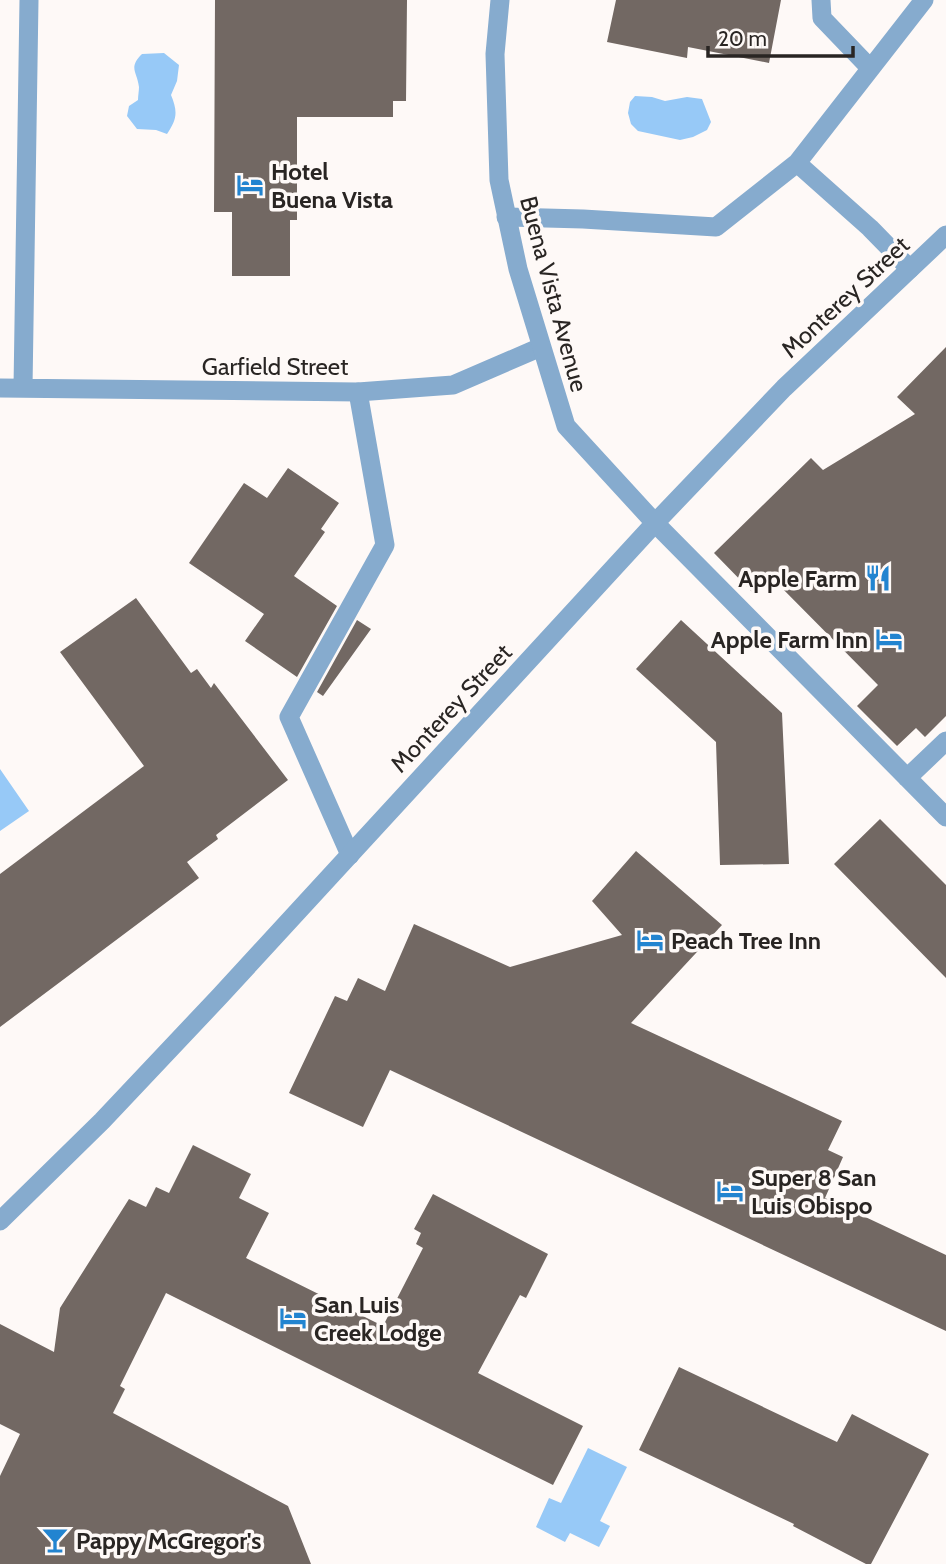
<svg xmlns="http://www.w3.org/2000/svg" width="946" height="1564" font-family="Cabin,sans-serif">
<rect width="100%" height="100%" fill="#fef9f7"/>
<path fill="#97c9f7" d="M164,53L179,65L177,81L171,95C178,112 177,119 167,134L156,130L137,129L127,116L129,106L138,100C138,95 139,91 139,87C137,71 128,68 142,54Z
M635,96L652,97L665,101L687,97L702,99L711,122L707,130L693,137L680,140L638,131L631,124L628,113L630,102Z
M0,769L29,811L0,831Z
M588,1448L627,1467L600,1521L610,1526L599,1547L570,1533L565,1542L536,1527L549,1498L561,1503Z"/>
<path fill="#726863" d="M215,0H407L406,101H393V117H297V220H290V276H232V212H214Z
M616,0H781L769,63L688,47L687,58L607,42Z
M946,347V716L925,737L916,728L897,746L857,706L878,685L770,576L753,593L714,553L811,458L823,470L915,414L897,397Z
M288,468L339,503L321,529L325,532L294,576L337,606L297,677L245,641L264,614L189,563L244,483L267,498Z
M136,598L191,673L197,669L211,688L214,683L288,780L216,835L218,839L187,862L199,878L0,1027V874L144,766L60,652Z
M357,620L371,629L323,696L317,692Z
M681,620L782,713L789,864L720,865L716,742L636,669Z
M880,819L946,885V978L834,864Z
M636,851L722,925L631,1023L842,1121L828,1150L843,1157L825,1198L946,1255V1331L390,1070L363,1127L289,1093L335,996L347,1001L358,978L385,991L414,924L510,967L622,935L592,901Z
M193,1145L251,1174L239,1198L269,1213L246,1258L383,1326L423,1248L416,1244L421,1233L414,1229L433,1194L548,1254L526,1298L520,1295L478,1373L583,1426L553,1485L166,1293L120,1386L125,1389L113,1413L288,1506L311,1564H0V1476L20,1434L0,1424V1324L54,1352L60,1308L129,1199L146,1207L156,1187L169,1193Z
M679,1367L837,1442L852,1414L929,1454L871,1564H866L793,1526L794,1524L639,1450Z"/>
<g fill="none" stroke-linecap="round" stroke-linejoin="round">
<path stroke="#86abce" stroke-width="19" d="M821,0L822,18L870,68
M797,163L924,0
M506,217L583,219L716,227L797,163L870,228L910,269
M655,523L946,817
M907,778L946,741
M350,855L289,717L385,545L358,392"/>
<path stroke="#86abce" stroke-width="19" d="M0,388L358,392L453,385L541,347
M23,388L29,0"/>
<path stroke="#86abce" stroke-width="19" d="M500,0L495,54L499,180L518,269L566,426L655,523
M0,1221L102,1121L220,996L655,523L784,388L946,235"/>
</g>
<defs>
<g id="hotel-bare" transform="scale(2.1)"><path d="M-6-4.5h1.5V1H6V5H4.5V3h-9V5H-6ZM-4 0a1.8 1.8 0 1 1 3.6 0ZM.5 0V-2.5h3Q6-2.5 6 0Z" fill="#2284d0" stroke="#fef9f7" stroke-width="2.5" paint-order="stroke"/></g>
<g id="restaurant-bare" transform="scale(2.1)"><path d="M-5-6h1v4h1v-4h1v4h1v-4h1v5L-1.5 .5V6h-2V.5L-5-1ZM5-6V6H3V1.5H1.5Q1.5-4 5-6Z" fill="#2284d0" stroke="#fef9f7" stroke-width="2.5" paint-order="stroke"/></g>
<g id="bar-bare" transform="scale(2.1)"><path d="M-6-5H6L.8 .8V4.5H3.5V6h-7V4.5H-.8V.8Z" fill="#2284d0" stroke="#fef9f7" stroke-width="2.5" paint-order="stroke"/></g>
</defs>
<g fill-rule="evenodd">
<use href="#hotel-bare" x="250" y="185"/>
<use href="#restaurant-bare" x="878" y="578"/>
<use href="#hotel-bare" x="889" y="639"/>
<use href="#hotel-bare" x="650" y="940"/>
<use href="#hotel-bare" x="730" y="1191"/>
<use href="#hotel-bare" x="293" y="1318"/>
<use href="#bar-bare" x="55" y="1540"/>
</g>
<g text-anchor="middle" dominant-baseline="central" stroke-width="7" stroke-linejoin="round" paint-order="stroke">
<g font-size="24" font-weight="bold" fill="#292523" stroke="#fef9f7" text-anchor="start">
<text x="271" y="171">Hotel<tspan x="271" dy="28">Buena Vista</tspan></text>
<text x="857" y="578" text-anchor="end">Apple Farm</text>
<text x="868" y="639" text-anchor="end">Apple Farm Inn</text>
<text x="671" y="940">Peach Tree Inn</text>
<text x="751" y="1177">Super 8 San<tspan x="751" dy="28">Luis Obispo</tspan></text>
<text x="314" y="1304">San Luis<tspan x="314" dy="28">Creek Lodge</tspan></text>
<text x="76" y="1540">Pappy McGregor's</text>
</g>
<g font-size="24" fill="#292523" stroke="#fef9f7">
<text transform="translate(554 294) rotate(75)">Buena Vista Avenue</text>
<text transform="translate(845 297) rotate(-43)">Monterey Street</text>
<text x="275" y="366">Garfield Street</text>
<text transform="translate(451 708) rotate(-47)">Monterey Street</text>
</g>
</g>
<path d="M708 46v10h145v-10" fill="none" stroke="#292523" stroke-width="3.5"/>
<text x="718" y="46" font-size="21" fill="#292523" stroke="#fef9f7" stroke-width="5" paint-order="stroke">20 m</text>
</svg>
